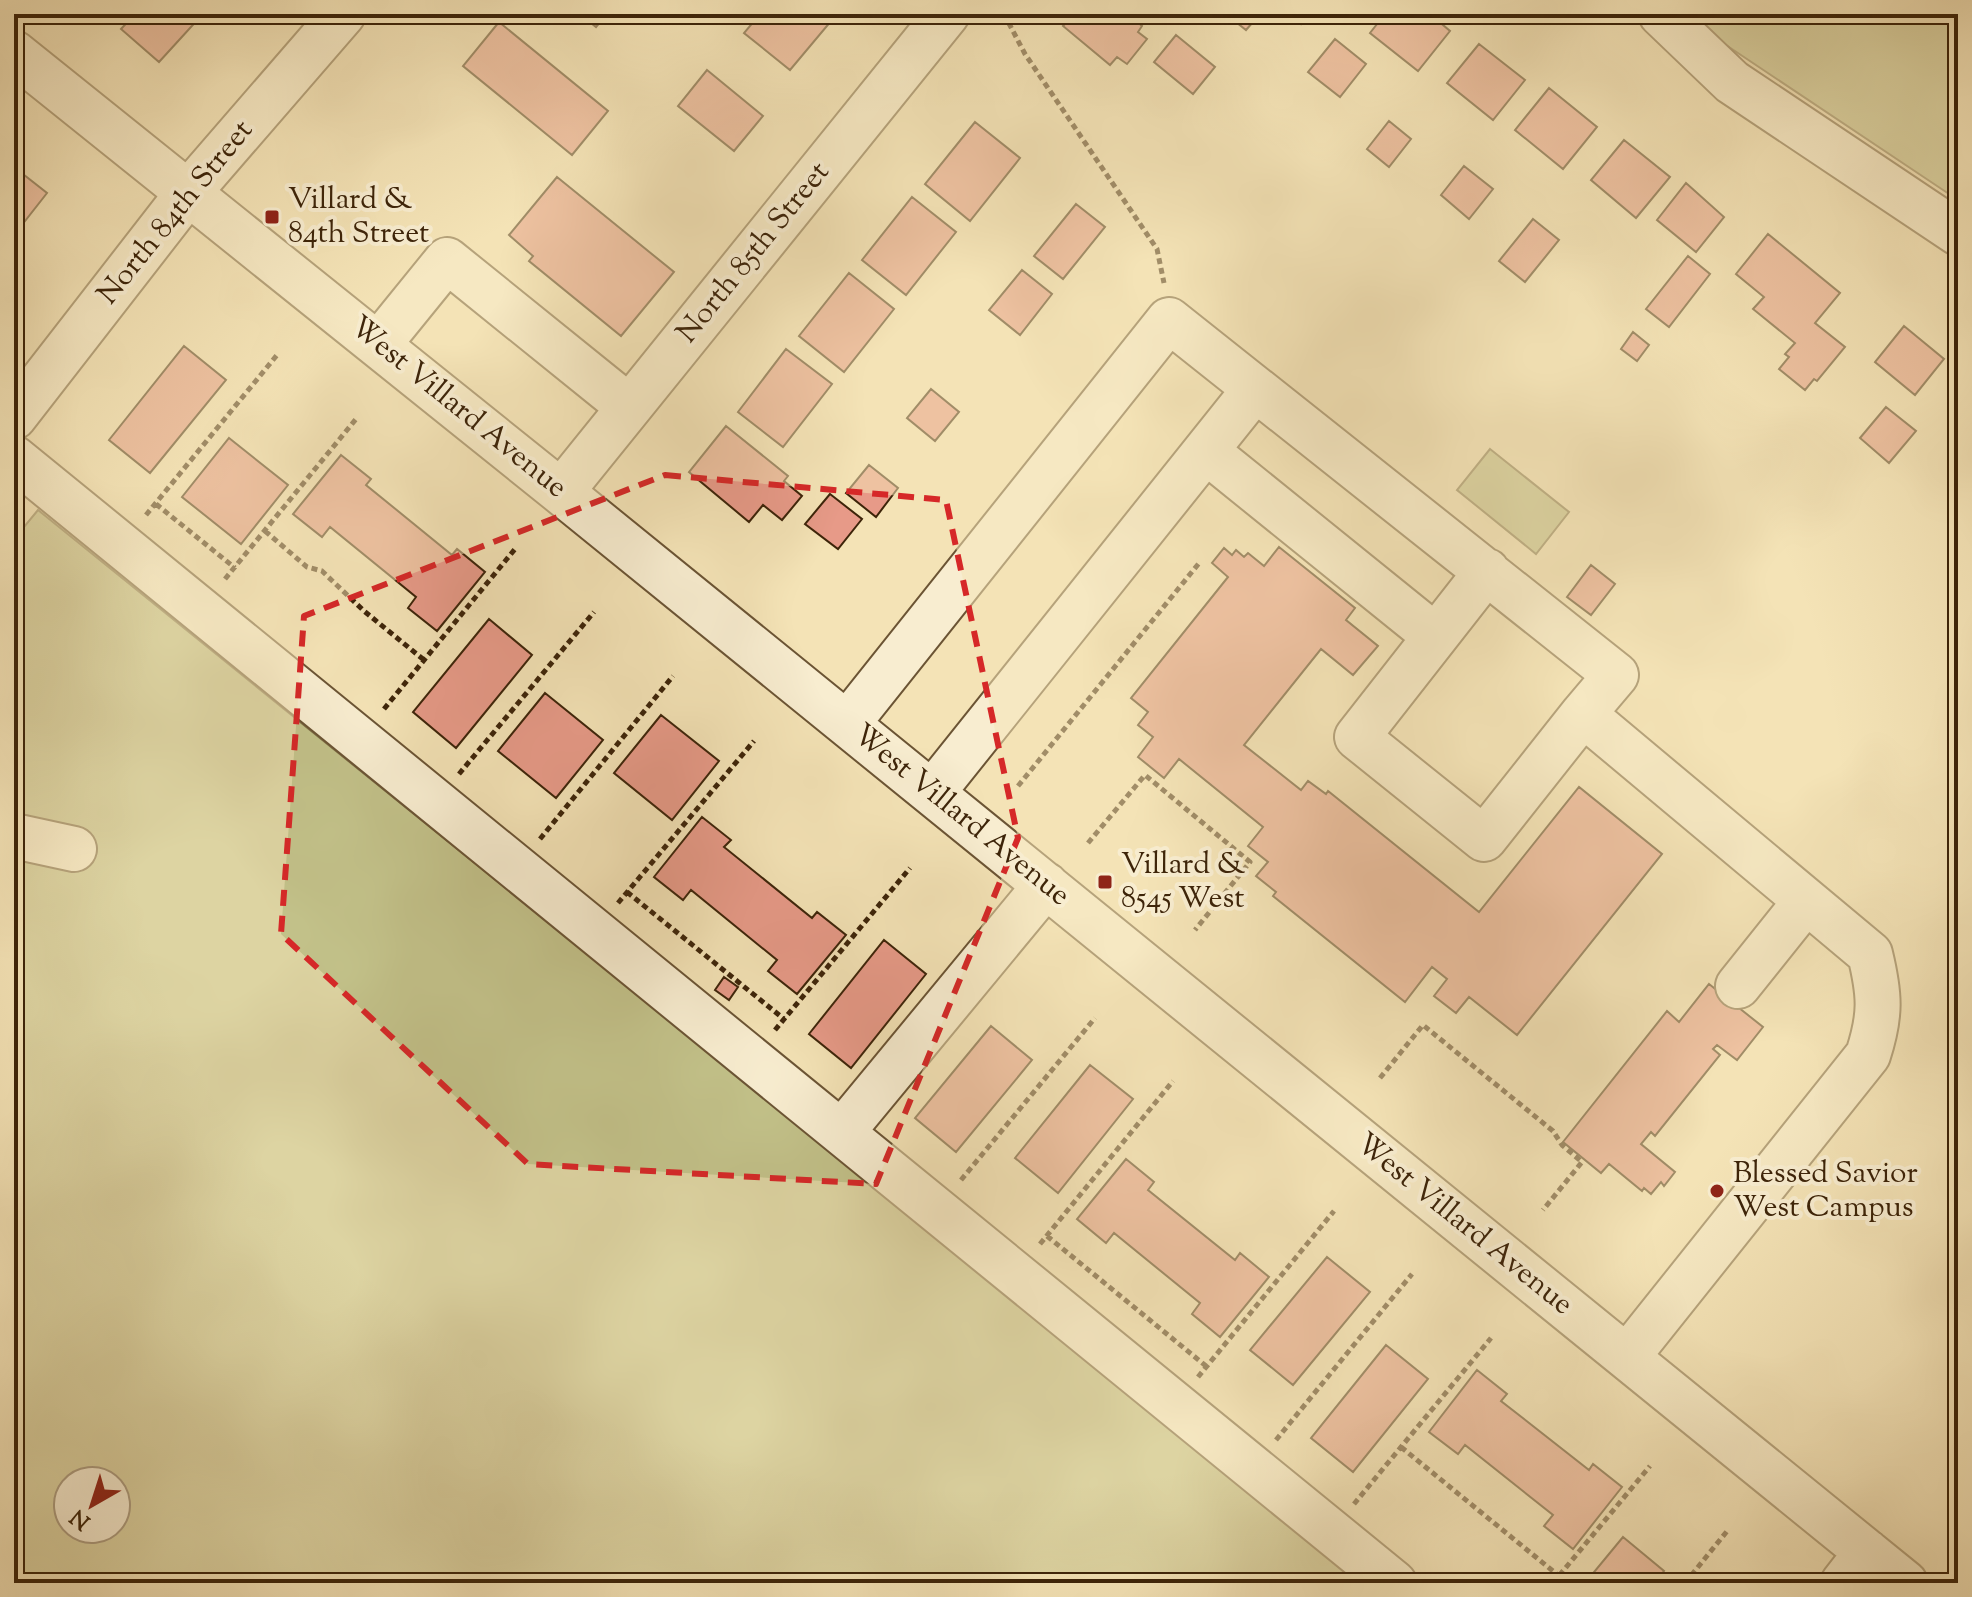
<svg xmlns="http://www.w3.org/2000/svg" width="1972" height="1597" font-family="'Sorts Mill Goudy',serif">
<rect width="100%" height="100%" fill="#f4e3b6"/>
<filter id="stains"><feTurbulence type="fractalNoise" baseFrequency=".0025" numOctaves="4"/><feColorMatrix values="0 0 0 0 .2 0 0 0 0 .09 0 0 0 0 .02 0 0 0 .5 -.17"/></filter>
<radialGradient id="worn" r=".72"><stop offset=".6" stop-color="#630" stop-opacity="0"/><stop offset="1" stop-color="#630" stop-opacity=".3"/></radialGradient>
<path fill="#c2c189" stroke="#807249" stroke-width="2" fill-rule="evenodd" d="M1691,14H1958V200L1720,41Z
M1490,449L1569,512L1536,554L1457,490Z
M38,510L1365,1583H14V539ZM68,1481H116V1529H68Z"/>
<path fill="#e79a88" stroke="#3d2409" stroke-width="2" d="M135,14H199L201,16L159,62L121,29Z
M580,14H607L596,27Z
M760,14H837L790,70L744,33Z
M1068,14H1129L1142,26L1138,32L1147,39L1127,64L1117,57L1110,65L1063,26L1071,17Z
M1226,14H1260L1246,30Z
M1289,14H1309L1301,24Z
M1385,14H1430L1450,31L1418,71L1370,33Z
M499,22L608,111L572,155L463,66Z
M1176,35L1215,67L1193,94L1154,62Z
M1335,39L1366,64L1340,97L1308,72Z
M1479,44L1525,80L1493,120L1447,83Z
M707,70L763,116L734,151L678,106Z
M1549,88L1597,127L1563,169L1515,130Z
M1389,121L1411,139L1389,167L1367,149Z
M975,122L1020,158L970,221L925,184Z
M1624,140L1670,177L1636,218L1591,180Z
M1464,166L1493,189L1469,219L1441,195Z
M14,167L47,193L14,235Z
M557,177L674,272L621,336L529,261L533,256L509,235Z
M1686,183L1724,217L1696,252L1657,220Z
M912,197L956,232L906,295L862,260Z
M1076,204L1105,227L1063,279L1034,256Z
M1533,219L1559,240L1525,282L1499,261Z
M1768,234L1840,293L1815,323L1845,347L1817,381L1814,379L1805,390L1779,369L1789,357L1785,354L1795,343L1753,309L1764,297L1736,274Z
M1688,256L1710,274L1669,327L1646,309Z
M1022,270L1052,294L1020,335L989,310Z
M849,273L894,309L844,372L799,336Z
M1904,326L1944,359L1915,395L1875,362Z
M1633,332L1649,345L1637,361L1621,349Z
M184,346L226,380L150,473L109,440Z
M786,349L832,384L783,447L738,412Z
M931,389L959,412L935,441L907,418Z
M1886,407L1916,431L1889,463L1860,438Z
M726,426L788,476L784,481L802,496L782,520L763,505L749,522L689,472Z
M229,438L288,485L241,544L182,497Z
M341,455L371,479L366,485L452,555L457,549L485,572L437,631L408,608L416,597L330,527L322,537L293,514Z
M869,465L898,488L876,517L846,493Z
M830,494L862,519L838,549L805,524Z
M1279,547L1355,608L1346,620L1378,646L1353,675L1321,649L1244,745L1301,790L1308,781L1326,794L1328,791L1479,912L1579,787L1662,854L1517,1035L1469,997L1456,1013L1434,996L1447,979L1432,967L1405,1002L1273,896L1276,892L1256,876L1268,862L1248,846L1263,827L1179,759L1164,778L1138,757L1153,737L1138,725L1148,712L1131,698L1228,577L1212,563L1224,548L1232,555L1236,550L1244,557L1248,553L1264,566Z
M1591,565L1615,584L1591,615L1567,597Z
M489,619L532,655L456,748L413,712Z
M545,693L603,740L556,798L498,751Z
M661,715L719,761L672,820L614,773Z
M702,817L731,840L724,847L812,918L817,912L846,935L797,994L768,971L777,960L691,890L683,900L654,877Z
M884,940L926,974L851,1068L809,1034Z
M724,977L738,987L729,1000L715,990Z
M1709,984L1763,1027L1737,1060L1717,1045L1713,1049L1720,1055L1655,1136L1651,1132L1641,1144L1675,1172L1664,1186L1661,1182L1651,1194L1644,1188L1642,1191L1609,1164L1601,1173L1563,1142L1667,1011L1679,1022Z
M991,1026L1032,1060L956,1152L915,1118Z
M1090,1065L1133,1099L1058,1193L1015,1158Z
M1126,1159L1154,1182L1148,1190L1235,1260L1240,1253L1269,1277L1220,1337L1192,1314L1200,1303L1114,1233L1106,1243L1077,1219Z
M1327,1257L1370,1292L1293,1385L1250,1350Z
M1386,1345L1428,1379L1353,1472L1311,1438Z
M1477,1370L1507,1394L1501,1401L1589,1470L1593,1464L1622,1487L1573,1549L1544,1526L1553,1515L1465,1445L1458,1454L1429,1432Z
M1623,1537L1664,1571L1655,1583H1585Z"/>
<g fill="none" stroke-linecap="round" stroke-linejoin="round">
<g stroke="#6b5434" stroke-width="48">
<path id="minor" d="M1661,14L1732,82L1958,233
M14,53L561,492L1905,1583
M378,345L447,260L629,407
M14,417L188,193L343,14
M1206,451L1435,636
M14,458L1394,1583
M561,492L947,14
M1487,571L1357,737L1484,839L1583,714
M847,724L1169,320L1616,675L1583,714L1870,954C1880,995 1881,1015 1868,1055L1627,1357
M932,793L1255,389
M14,836L74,849
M1738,986L1806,901
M842,1132L1046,885
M1843,1583L1867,1552"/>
</g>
<path stroke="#3d2409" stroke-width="5" stroke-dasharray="6 4" stroke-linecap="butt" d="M1004,14L1025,54L1157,249L1164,283
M156,504L235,568
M146,515L277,355
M265,531L307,567L322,571L364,611L424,660
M225,579L356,419
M384,709L515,549
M459,774L594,612
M1018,786L1200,562
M540,839L673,676
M1088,843L1145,775L1250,862L1195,930
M627,892L784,1019
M618,903L754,741
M775,1030L910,868
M1380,1078L1423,1025L1553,1131L1562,1145L1582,1162L1543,1210
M961,1180L1095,1018
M1047,1236L1206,1366
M1040,1244L1173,1081
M1198,1377L1334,1211
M1276,1440L1412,1274
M1401,1447L1559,1576
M1354,1504L1491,1338
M1553,1583L1650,1466
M1685,1583L1728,1530"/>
<use href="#minor" stroke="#f8edd0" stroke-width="44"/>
</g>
<path d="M0 0H1972V1597H0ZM665,475L946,500L1018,838L876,1184L528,1164L281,934L304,616Z" fill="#f4e3b6" fill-opacity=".55" fill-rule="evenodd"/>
<path fill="none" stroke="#d62828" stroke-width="6" stroke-dasharray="16 10" stroke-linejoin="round" d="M665,475L946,500L1018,838L876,1184L528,1164L281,934L304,616Z"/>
<g fill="#8f2418" stroke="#f8edd0" stroke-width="3">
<rect x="264" y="209" width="16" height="16" rx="4"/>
<rect x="1097" y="874" width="16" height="16" rx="4"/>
<circle cx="1717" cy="1191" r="8"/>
</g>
<g text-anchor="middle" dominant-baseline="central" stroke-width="8" stroke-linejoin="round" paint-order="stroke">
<g font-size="30" fill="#3d2409" stroke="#f8edd0" text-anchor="start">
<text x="288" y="200">Villard &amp;<tspan x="288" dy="34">84th Street</tspan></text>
<text x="1121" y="865">Villard &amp;<tspan x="1121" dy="34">8545 West</tspan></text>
<text x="1733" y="1174">Blessed Savior<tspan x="1733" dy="34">West Campus</tspan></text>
</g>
<g font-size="30" fill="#3d2409" stroke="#f8edd0">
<text transform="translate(176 213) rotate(-51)">North 84th Street</text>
<text transform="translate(754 253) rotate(-51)">North 85th Street</text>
<text transform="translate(458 408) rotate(39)">West Villard Avenue</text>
<text transform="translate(961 816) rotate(39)">West Villard Avenue</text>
<text transform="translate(1464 1225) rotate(39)">West Villard Avenue</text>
</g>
</g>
<rect width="1972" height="1597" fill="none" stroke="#f4e3b6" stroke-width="48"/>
<rect x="16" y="16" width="1940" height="1565" fill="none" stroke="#3d2409" stroke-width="4"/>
<rect x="24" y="24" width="1924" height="1549" fill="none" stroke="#3d2409" stroke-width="2"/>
<g transform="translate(92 1505) rotate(219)"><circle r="38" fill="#f8edd0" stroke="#ad9d80" stroke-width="2"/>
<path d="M0-6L14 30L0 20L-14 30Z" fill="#8f2418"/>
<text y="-12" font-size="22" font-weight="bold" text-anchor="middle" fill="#3d2409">N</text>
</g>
<rect width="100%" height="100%" filter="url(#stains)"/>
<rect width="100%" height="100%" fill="url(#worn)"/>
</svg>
